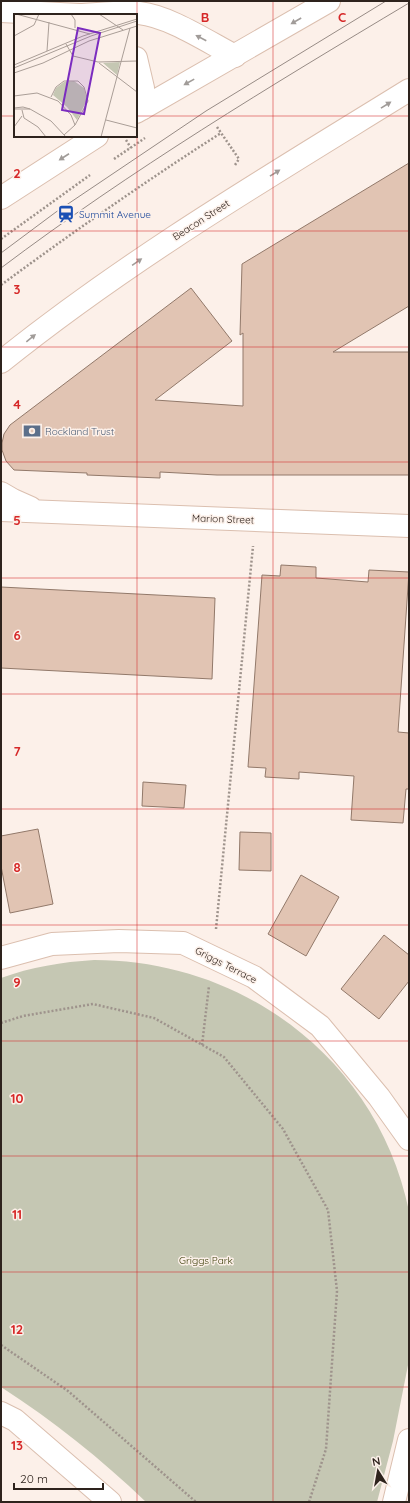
<svg xmlns="http://www.w3.org/2000/svg" width="410" height="1503" font-family="Quicksand,sans-serif">
<rect width="100%" height="100%" fill="#fcf0e9"/>
<path fill="#c5c7b3" d="M94,960C245,960 378,1061 409,1211V1360L393,1441L377,1502H146C100,1458 55,1422 1,1387V978C31,967 62,962 94,960Z"/>
<path fill="#e1c4b3" stroke="#92796a" d="M409,163V306L333,352H409V475H217L160,472V478L87,475V473L14,470L6,461L2,450V443L4,434L10,425L191,288L232,341L155,400L243,406V333L240,335L242,264Z
M281,565L316,567V578L368,582L369,570L409,572L398,732L409,733V789H406L403,823L351,820L354,776L299,772V779L265,777L266,768L248,767L262,575L280,576Z
M1,587L215,598L212,679L1,668Z
M143,782L186,785L184,808L142,806Z
M38,829L53,904L10,913L1,866V836Z
M240,832L271,833V871L239,870Z
M301,875L339,897L306,956L268,934Z
M384,935L409,955V981L379,1019L341,989Z"/>
<g fill="none" stroke-linecap="round" stroke-linejoin="round">
<g stroke="#dbbfaf" stroke-width="24">
<path id="minor" d="M1,958L52,944L119,941L183,943L254,977L320,1026L379,1097L409,1139
M1,1413L15,1420L110,1502
M394,1502L409,1440"/>
</g>
<g stroke="#dbbfaf" stroke-width="24">
<path id="tertiary" d="M1,11L79,15
M80,15C99,14 120,12 139,13C169,16 208,42 235,56
M136,58L143,88V108
M1,493L13,500L31,508
M1,510L409,526"/>
</g>
<g stroke="#dbbfaf" stroke-width="24">
<path id="primary" d="M136,112L329,1
M1,198L97,136
M1,362C129,259 270,176 409,90"/>
</g>
<path stroke="#9e938c" stroke-width="2.5" stroke-dasharray="2 2" stroke-linecap="butt" d="M217,127L239,159L235,165
M126,140L131,148
M114,159L145,138
M1,239L90,175
M1,285C73,232 146,181 221,133
M216,929L253,546
M1,1023L23,1016L93,1004L154,1018L224,1057L283,1129L328,1210L337,1291L326,1449L309,1502
M202,1045L209,986
M1,1345L68,1391L196,1502"/>
<use href="#minor" stroke="#fff" stroke-width="22"/>
<use href="#tertiary" stroke="#fff" stroke-width="22"/>
<use href="#primary" stroke="#fff" stroke-width="22"/>
<path stroke="#978b85" stroke-width="1" d="M1,253L56,212L206,111L386,1
M1,268C131,170 270,86 409,3"/>
</g>
<defs><path id="oneway-solid" d="M-6-.8H1V-3.2L6.5 0L1 3.2V.8H-6Z"/></defs>
<g fill="#a19c99">
<use href="#oneway-solid" transform="translate(296 21) rotate(150)"/>
<use href="#oneway-solid" transform="translate(201 38) rotate(-152)"/>
<use href="#oneway-solid" transform="translate(189 82) rotate(151)"/>
<use href="#oneway-solid" transform="translate(386 105) rotate(-32)"/>
<use href="#oneway-solid" transform="translate(64 157) rotate(147)"/>
<use href="#oneway-solid" transform="translate(275 173) rotate(-32)"/>
<use href="#oneway-solid" transform="translate(137 262) rotate(-35)"/>
<use href="#oneway-solid" transform="translate(31 338) rotate(-39)"/>
</g>
<path fill="none" stroke="#d62828" stroke-width="1" stroke-opacity="0.55" d="M137,1V1502M273,1V1502M1,116H15M136,116H409M1,231H409M1,347H409M1,462H409M1,578H409M1,694H409M1,809H409M1,925H409M1,1041H409M1,1156H409M1,1272H409M1,1387H409"/>
<defs>
<g id="station-bare" transform="scale(1.38)"><path d="M-3-6H3Q5-6 5-4V2Q5 4 3 4L4.5 6H3L1.5 4h-3L-3 6H-4.5L-3 4Q-5 4-5 2V-4Q-5-6-3-6ZM-3.5-4v3h7v-3ZM-3.5 1v1.5H-2V1ZM2 1v1.5H3.5V1Z" fill="#1a4fb4" stroke="#fcf0e9" stroke-width="2.5" paint-order="stroke"/></g>
<g id="bank-bare" transform="scale(1.38)"><path d="M-6-4H6V4H-6ZM0-2.3a2.3 2.3 0 1 0 0 4.6a2.3 2.3 0 1 0 0-4.6Z" fill="#5c6f8a" stroke="#fcf0e9" stroke-width="2.5" paint-order="stroke"/></g>
</defs>
<g fill-rule="evenodd">
<use href="#station-bare" x="66" y="214"/>
<use href="#bank-bare" x="32" y="431"/>
</g>
<g text-anchor="middle" dominant-baseline="central" stroke-width="3" stroke-linejoin="round" paint-order="stroke">
<g font-size="10" fill="#164399" stroke="#fcf0e9" text-anchor="start">
<text x="79" y="214">Summit Avenue</text>
</g>
<g font-size="10" fill="#2e231d" stroke="#fcf0e9">
<text transform="translate(201 220) rotate(-33)">Beacon Street</text>
<text transform="translate(223 519) rotate(2)">Marion Street</text>
<text transform="translate(226 965) rotate(27)">Griggs Terrace</text>
</g>
<g font-size="10" fill="#4e5e75" stroke="#fcf0e9" text-anchor="start">
<text x="45" y="431">Rockland Trust</text>
</g>
<g font-size="10" fill="#3d3f0a" stroke="#fcf0e9">
<text x="206" y="1260">Griggs Park</text>
</g>
</g>
<g transform="translate(14 14)">
<rect width="123" height="123" fill="#fcf0e9"/>
<path d="M106,48L103,61L89,49ZM60,67L70,74L73,86L63,106L53,93L39,81L42,74L50,68Z" fill="#c5c7b3"/>
<path fill="none" stroke="#aa9e97" stroke-width="1" d="M2,0L76,20M57,0L61,6V14M85,0L109,16M0,22L20,11L25,0M52,30L59,42L84,48L123,47M33,37L35,8M85,49L123,78M0,51L69,22L123,5M0,54L77,22L123,7M0,59L29,49L75,27L123,12M0,82L23,79L44,87L57,101L61,111L50,121M37,83L42,73L50,67H64L70,73L74,87L61,111M0,94L9,93L16,95H0M16,95L37,107L52,123M8,96L10,104L24,113L32,123M92,106L123,114M0,113L8,102M87,123L116,14"/>
<path fill="#7b2cbf" fill-opacity="0.15" stroke="#7b2cbf" stroke-width="2" d="M64,14L86,19L70,100L48,96Z"/>
<rect width="123" height="123" fill="none" stroke="#2e231d" stroke-width="2"/>
</g>
<g font-size="13" text-anchor="middle" font-weight="bold" fill="#d62828" stroke="#fcf0e9" stroke-width="3" stroke-linejoin="round" paint-order="stroke">
<text x="205" y="22">B</text>
<text x="342" y="22">C</text>
<text x="17" y="178">2</text>
<text x="17" y="294">3</text>
<text x="17" y="409">4</text>
<text x="17" y="525">5</text>
<text x="17" y="640">6</text>
<text x="17" y="756">7</text>
<text x="17" y="872">8</text>
<text x="17" y="987">9</text>
<text x="17" y="1103">10</text>
<text x="17" y="1219">11</text>
<text x="17" y="1334">12</text>
<text x="17" y="1450">13</text>
</g>
<rect width="410" height="1503" fill="none" stroke="#2e231d" stroke-width="4"/>
<g transform="translate(378 1471) rotate(349)" stroke="#fcf0e9" stroke-width="3" paint-order="stroke">
<path d="M0-3L7 15L0 10L-7 15Z" fill="#2e231d"/>
<text y="-6" font-size="11" font-weight="bold" text-anchor="middle" fill="#2e231d">N</text>
</g>
<path d="M14 1483v6h89v-6" fill="none" stroke="#2e231d" stroke-width="2"/>
<text x="20" y="1483" font-size="12" fill="#2e231d" stroke="#fcf0e9" stroke-width="3" paint-order="stroke">20 m</text>
</svg>
